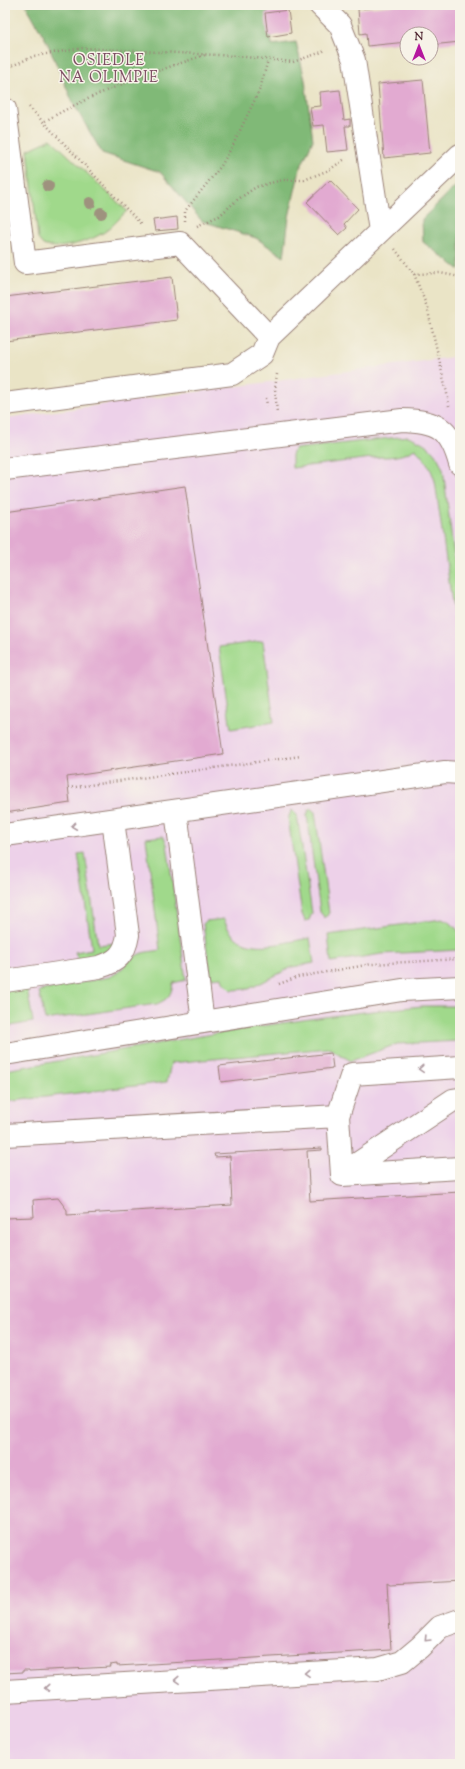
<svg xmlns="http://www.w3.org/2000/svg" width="465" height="1769" font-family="'Sorts Mill Goudy',serif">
<rect width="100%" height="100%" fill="#f7f3e8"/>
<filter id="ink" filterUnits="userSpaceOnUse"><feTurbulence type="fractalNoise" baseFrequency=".025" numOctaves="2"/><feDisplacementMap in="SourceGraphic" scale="8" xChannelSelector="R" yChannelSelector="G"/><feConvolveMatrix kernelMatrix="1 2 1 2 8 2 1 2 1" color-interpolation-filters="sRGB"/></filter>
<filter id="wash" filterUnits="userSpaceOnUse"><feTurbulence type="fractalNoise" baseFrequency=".012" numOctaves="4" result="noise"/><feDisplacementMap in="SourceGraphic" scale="16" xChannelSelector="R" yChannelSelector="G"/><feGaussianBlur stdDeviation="0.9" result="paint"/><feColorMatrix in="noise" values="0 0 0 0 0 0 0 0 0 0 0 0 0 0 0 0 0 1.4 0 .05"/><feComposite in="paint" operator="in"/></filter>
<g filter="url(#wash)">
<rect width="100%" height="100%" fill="#eae4c6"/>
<path fill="#edd1e9" d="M460,356V1764H5V418Z"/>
<path fill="#a0d98b" stroke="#757c5b" d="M51,139L127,211C119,218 111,229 101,234C88,242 57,251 43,245L38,239L28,150Z
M408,436C428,444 435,449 443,469L460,603V660L435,481C431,468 425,458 415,449C403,456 394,457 380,457L292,468V455L294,449Z
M263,641L274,722L231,729L219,647Z
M310,808L315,812L329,913L325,918L320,912L307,815Z
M292,810L297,815L312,913L309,920L305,921L302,914L288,818Z
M163,836L167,844L186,980L173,983C171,996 168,999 157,1004L45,1020L39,991L109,977C124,971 125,962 136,956C143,951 152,952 160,950L146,838Z
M85,853L98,945L116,943L107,958L79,961L75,952L92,949L78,854Z
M224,919C237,959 278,943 310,938L314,963L292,967L249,989L231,990L223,982L222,977L211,978L203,924L206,921Z
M442,919L451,923L460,933V950L382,954L331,962L328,935Z
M27,988L33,1022L5,1027V991Z
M423,1006H460V1041L397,1044L351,1061L329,1048L171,1063L167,1082L5,1102V1070C144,1047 283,1018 423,1006Z"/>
<path fill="#80b977" stroke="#656c51" d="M26,5H267L272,45L296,42L305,80L313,140L300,169L289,217L284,257L256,238L202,221L160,172L102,153L73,103L47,42Z
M460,182V270L423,242L422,219Z"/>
<g id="blocks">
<path fill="#e2aad1" d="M397,5H460V42L431,45V34H407V42L367,46L366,33L360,34L358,9Z
M288,10L291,33L268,37L265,13Z
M423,80L430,153L384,158L378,84Z
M340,90L344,120L350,119V126H345L348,150L327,152L324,125L313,126L310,107L321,106L320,92Z
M330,180L358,209L344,224L347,228L339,235L307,202Z
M177,217L178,229L155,231L153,220Z
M172,277L177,320L5,341V297Z
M185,486L223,754L67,777L70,803L5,813V512Z
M331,1053L333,1068L221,1082L219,1066Z
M322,1148V1150L307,1151L310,1201L460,1192V1581L390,1585L387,1583L391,1650L117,1666V1664L110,1665L111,1667L29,1671V1670H23V1672L5,1673V1218L34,1217L33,1200L58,1198L67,1210V1215L232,1205L230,1156L215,1157L214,1154Z"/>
</g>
</g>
<g filter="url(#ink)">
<use href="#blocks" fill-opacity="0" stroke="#9a8278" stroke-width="1"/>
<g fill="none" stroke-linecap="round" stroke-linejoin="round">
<g stroke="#9a8278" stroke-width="24">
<path id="minor" d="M320,5L340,25L354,60L380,231
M5,109L25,263L180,243L269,337
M5,404L232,374L262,354L269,337L460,155
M5,469L402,420C438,421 450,428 460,464
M176,811L203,1022
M5,835L445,772L460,773
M5,981L99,967C117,962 125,954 128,935L113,820
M5,1054L402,990L460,987
M338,1116L352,1074L460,1067
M5,1135L338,1116L342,1175L460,1168
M342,1174L453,1100L460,1099
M5,1691L378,1669L402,1662L420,1647L440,1627L460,1620"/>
</g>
<path stroke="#9a8278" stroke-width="2.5" stroke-dasharray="1 3" stroke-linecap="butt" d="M5,69L34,56L83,48L236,56L293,62L322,52L325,50
M29,107L142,225
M45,121C95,92 150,73 205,55
M185,221V211L221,166L233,145L260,89L268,60
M197,226L219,216L237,200L256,187L282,180H304L329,170L345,159
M395,249L414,274L440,273L460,277
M414,274L427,307L448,398L449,406
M277,374L275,389L277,413
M266,398L267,406
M68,788L301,756
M279,984L298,977L372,964L460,959"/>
<use href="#minor" stroke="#fff" stroke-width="22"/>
</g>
<g fill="#9e927e">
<circle cx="48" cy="186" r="6"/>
<circle cx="90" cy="203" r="6"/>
<circle cx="101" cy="213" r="6"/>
</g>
<defs><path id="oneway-chevron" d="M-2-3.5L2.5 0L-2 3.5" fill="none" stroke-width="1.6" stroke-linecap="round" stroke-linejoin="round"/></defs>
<g stroke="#ae9aa0">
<use href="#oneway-chevron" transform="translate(74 826) rotate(172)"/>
<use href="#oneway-chevron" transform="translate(421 1069) rotate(176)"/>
<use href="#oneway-chevron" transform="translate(427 1639) rotate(134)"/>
<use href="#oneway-chevron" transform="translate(307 1673) rotate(177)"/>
<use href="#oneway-chevron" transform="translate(177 1680) rotate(177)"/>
<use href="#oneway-chevron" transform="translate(47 1688) rotate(176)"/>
</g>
</g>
<g text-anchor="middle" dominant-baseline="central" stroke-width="3" stroke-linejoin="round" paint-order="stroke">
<g font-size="15" letter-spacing="1" fill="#7f5065" stroke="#f7f3e8">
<text x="109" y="61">OSIEDLE<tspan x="109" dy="17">NA OLIMPIE</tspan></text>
</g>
</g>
<rect width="465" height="1769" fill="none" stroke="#f7f3e8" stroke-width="20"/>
<g transform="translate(419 46)"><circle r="19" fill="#f7f3e8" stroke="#b29e9c"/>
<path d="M0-3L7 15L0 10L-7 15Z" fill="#b5179e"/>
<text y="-6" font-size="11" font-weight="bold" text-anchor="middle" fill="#4a1f2b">N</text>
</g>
</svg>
